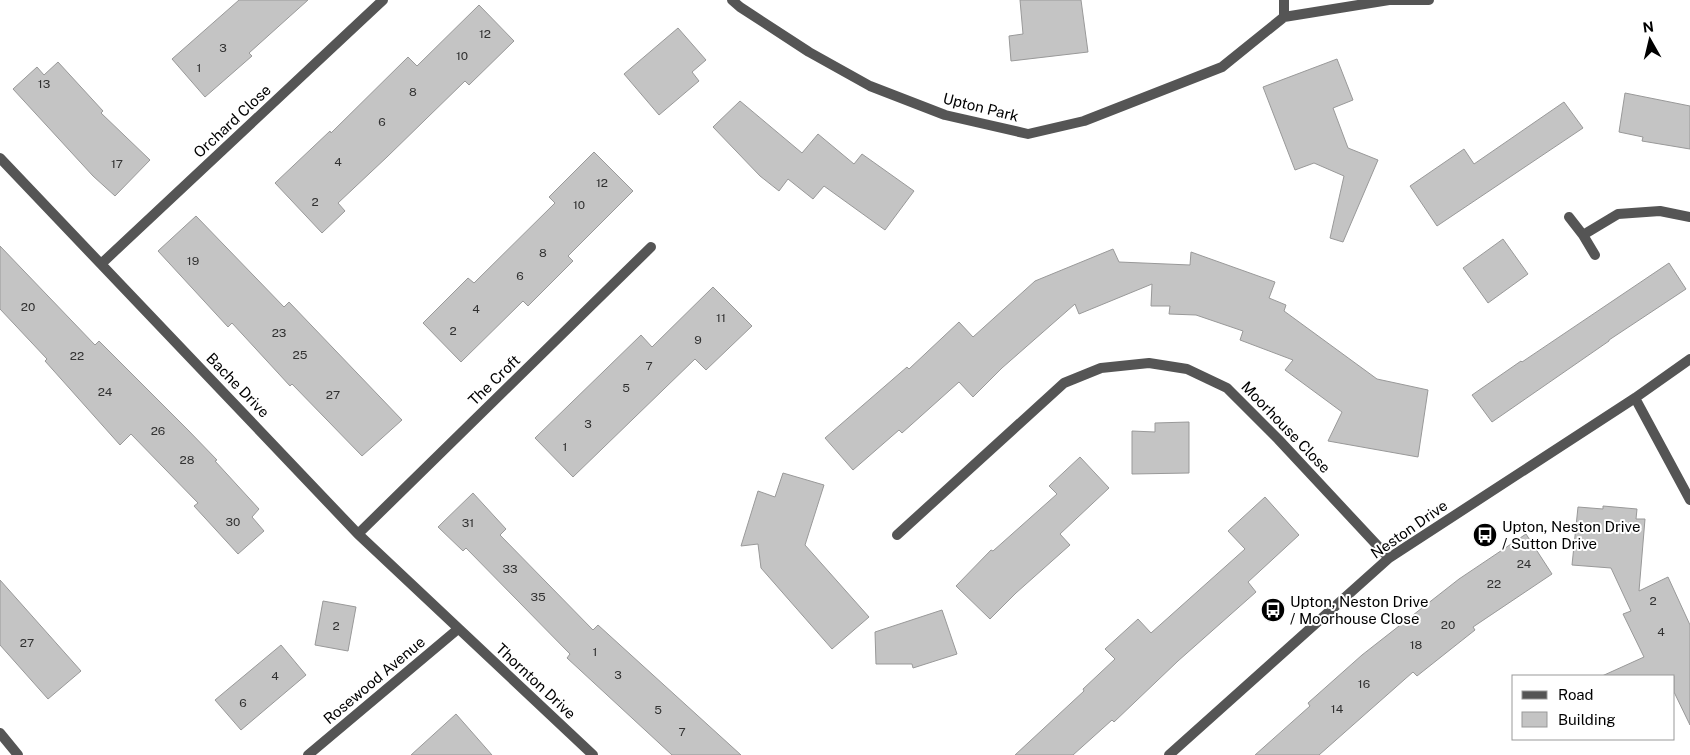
<svg xmlns="http://www.w3.org/2000/svg" width="1690" height="755" font-family="'Public Sans',sans-serif">
<rect width="100%" height="100%" fill="#fff"/>
<path fill="#c4c4c4" stroke="#999" d="M239,0H308L249,53L252,56L205,97L172,59Z
M1020,0H1081L1088,52L1011,61L1009,36L1023,34Z
M479,5L514,41L469,85L465,81L387,157L338,203L345,211L322,233L275,183L330,131L331,133L408,57L417,66Z
M678,28L706,60L692,72L699,81L659,115L624,74Z
M1337,59L1353,100L1333,108L1348,148L1378,160L1343,242L1330,238L1344,176L1314,163L1295,170L1263,87Z
M58,62L103,111L101,113L150,160L115,196L93,176L13,89L37,67L44,75Z
M1625,93L1690,106V149L1642,141L1643,137L1619,132Z
M740,101L802,153L818,134L854,164L862,154L914,191L885,230L824,186L813,199L788,179L779,191L760,176L713,127Z
M1564,102L1583,128L1437,226L1410,186L1464,149L1474,164Z
M594,152L633,191L568,256L573,261L528,306L523,301L461,362L423,323L468,278L474,283L555,203L549,197Z
M196,216L284,307L289,302L402,420L362,456L292,384L290,386L232,323L228,327L158,251Z
M1503,239L1528,274L1488,303L1463,268Z
M0,246L95,345L99,341L188,430L217,460L215,461L259,509L252,517L264,531L238,554L194,506L198,503L131,434L120,445L45,361L47,359L0,309Z
M1113,249L1119,262L1190,265L1191,252L1275,282L1269,298L1286,305L1284,311L1377,379L1428,390L1418,457L1328,441L1342,412L1285,370L1293,360L1240,340L1243,331L1196,315L1169,314L1170,306H1151L1152,284L1079,314L1075,304L1002,368L973,397L959,382L902,433L899,430L853,470L825,438L907,367L909,369L959,322L973,337L1035,281Z
M1669,263L1686,289L1609,340V341L1492,422L1472,395L1521,361L1522,362Z
M713,287L752,326L706,370L695,359L573,477L535,438L641,335L652,347Z
M1189,422V473L1132,474V431L1155,432V423Z
M1080,457L1109,488L1060,534L1070,545L1016,593L990,619L956,586L991,550L993,551L1057,494L1049,486Z
M783,473L824,485L805,545L869,617L832,649L761,568L758,544L741,546L758,491L775,497Z
M473,493L506,529L500,535L593,630L598,625L741,755H672L567,658L570,654L466,548L463,551L438,527Z
M1265,497L1299,535L1248,582L1256,592L1178,661L1114,722L1112,720L1073,755H1015L1084,691L1083,689L1115,659L1105,649L1138,619L1151,633L1245,549L1228,531Z
M1603,506L1637,509L1636,519H1645L1639,591L1668,577L1690,625V725L1674,692V676H1602L1644,657L1623,614L1631,611L1611,568L1572,565L1578,507L1603,509Z
M1526,534L1552,574L1473,627L1475,630L1417,676L1413,672L1319,755H1255L1310,706L1308,703L1362,655L1459,579Z
M0,580L81,671L48,699L0,645Z
M323,601L356,607L348,651L315,645Z
M942,610L957,654L913,668L912,664H876L875,632Z
M281,645L306,675L241,730L215,700Z
M456,714L492,755H411Z"/>
<g fill="none" stroke-linecap="round" stroke-linejoin="round">
<path stroke="#555" stroke-width="10" d="M732,0L740,7L809,52L870,86L945,115L1028,134L1084,121L1222,67L1284,17V0
M1284,17L1389,0H1429
M0,158L358,534L593,755
M1569,217L1583,235L1595,255
M1583,235L1618,214L1660,211L1690,217
M101,264L383,0
M1635,398L1690,500
M358,534L651,247
M897,535L1064,383L1101,368L1149,363L1187,369L1227,388L1278,439L1389,558
M0,733L18,755
M308,755L458,629
M1169,755L1389,558L1635,398L1690,359"/>
</g>
<defs>
<g id="bus-disc" transform="scale(1.25)"><circle r="9.5" fill="#000" stroke="#fff"/><path d="M-5-6H5V4H4V6H2V4H-2V6H-4V4H-5ZM-3.5-4V0h7V-4ZM-3.5 1.2v1.5H-2V1.2ZM2 1.2v1.5H3.5V1.2Z" fill="#fff"/></g>
</defs>
<g fill-rule="evenodd">
<use href="#bus-disc" x="1485" y="535"/>
<use href="#bus-disc" x="1273" y="610"/>
</g>
<g text-anchor="middle" dominant-baseline="central" stroke-width="4" stroke-linejoin="round" paint-order="stroke">
<g font-size="12" fill="#313131">
<text x="485" y="34">12</text>
<text x="223" y="48">3</text>
<text x="462" y="56">10</text>
<text x="199" y="68">1</text>
<text x="44" y="84">13</text>
<text x="413" y="92">8</text>
<text x="382" y="122">6</text>
<text x="338" y="162">4</text>
<text x="117" y="164">17</text>
<text x="602" y="183">12</text>
<text x="315" y="202">2</text>
<text x="579" y="205">10</text>
<text x="543" y="253">8</text>
<text x="193" y="261">19</text>
<text x="520" y="276">6</text>
<text x="28" y="307">20</text>
<text x="476" y="309">4</text>
<text x="721" y="318">11</text>
<text x="453" y="331">2</text>
<text x="279" y="333">23</text>
<text x="698" y="340">9</text>
<text x="300" y="355">25</text>
<text x="77" y="356">22</text>
<text x="649" y="366">7</text>
<text x="626" y="388">5</text>
<text x="105" y="392">24</text>
<text x="333" y="395">27</text>
<text x="588" y="424">3</text>
<text x="158" y="431">26</text>
<text x="565" y="447">1</text>
<text x="187" y="460">28</text>
<text x="233" y="522">30</text>
<text x="468" y="523">31</text>
<text x="1524" y="564">24</text>
<text x="510" y="569">33</text>
<text x="1494" y="584">22</text>
<text x="538" y="597">35</text>
<text x="1653" y="601">2</text>
<text x="1448" y="625">20</text>
<text x="336" y="626">2</text>
<text x="1661" y="632">4</text>
<text x="27" y="643">27</text>
<text x="1416" y="645">18</text>
<text x="595" y="652">1</text>
<text x="618" y="675">3</text>
<text x="275" y="676">4</text>
<text x="1364" y="684">16</text>
<text x="243" y="703">6</text>
<text x="1337" y="709">14</text>
<text x="658" y="710">5</text>
<text x="682" y="732">7</text>
</g>
<g font-size="15" fill="#000" stroke="#fff">
<text transform="translate(981 107) rotate(14)">Upton Park</text>
<text transform="translate(232 121) rotate(-43)">Orchard Close</text>
<text transform="translate(494 380) rotate(-44)">The Croft</text>
<text transform="translate(238 385) rotate(46)">Bache Drive</text>
<text transform="translate(1286 427) rotate(46)">Moorhouse Close</text>
<text transform="translate(1409 529) rotate(-35)">Neston Drive</text>
<text transform="translate(374 680) rotate(-40)">Rosewood Avenue</text>
<text transform="translate(536 681) rotate(43)">Thornton Drive</text>
</g>
<g font-size="15" fill="#000" stroke="#fff" text-anchor="start">
<text x="1502" y="526">Upton, Neston Drive<tspan x="1502" dy="17">/ Sutton Drive</tspan></text>
<text x="1290" y="601">Upton, Neston Drive<tspan x="1290" dy="17">/ Moorhouse Close</tspan></text>
</g>
</g>
<rect x="1512" y="675" width="162" height="65" fill="#ffffff" stroke="#999999"/>
<rect x="1522" y="691" width="25" height="8" fill="#555555" stroke="#999999"/>
<text x="1558" y="700" font-size="15" fill="#000000">Road</text>
<rect x="1522" y="712" width="25" height="15" fill="#c4c4c4" stroke="#999999"/>
<text x="1558" y="725" font-size="15" fill="#000000">Building</text>
<g transform="translate(1650 40) rotate(352)" stroke="#ffffff" stroke-width="4" paint-order="stroke">
<path d="M0-4L9 19L0 12L-9 19Z" fill="#000000"/>
<text y="-8" font-size="14" font-weight="bold" text-anchor="middle" fill="#000000">N</text>
</g>
</svg>
